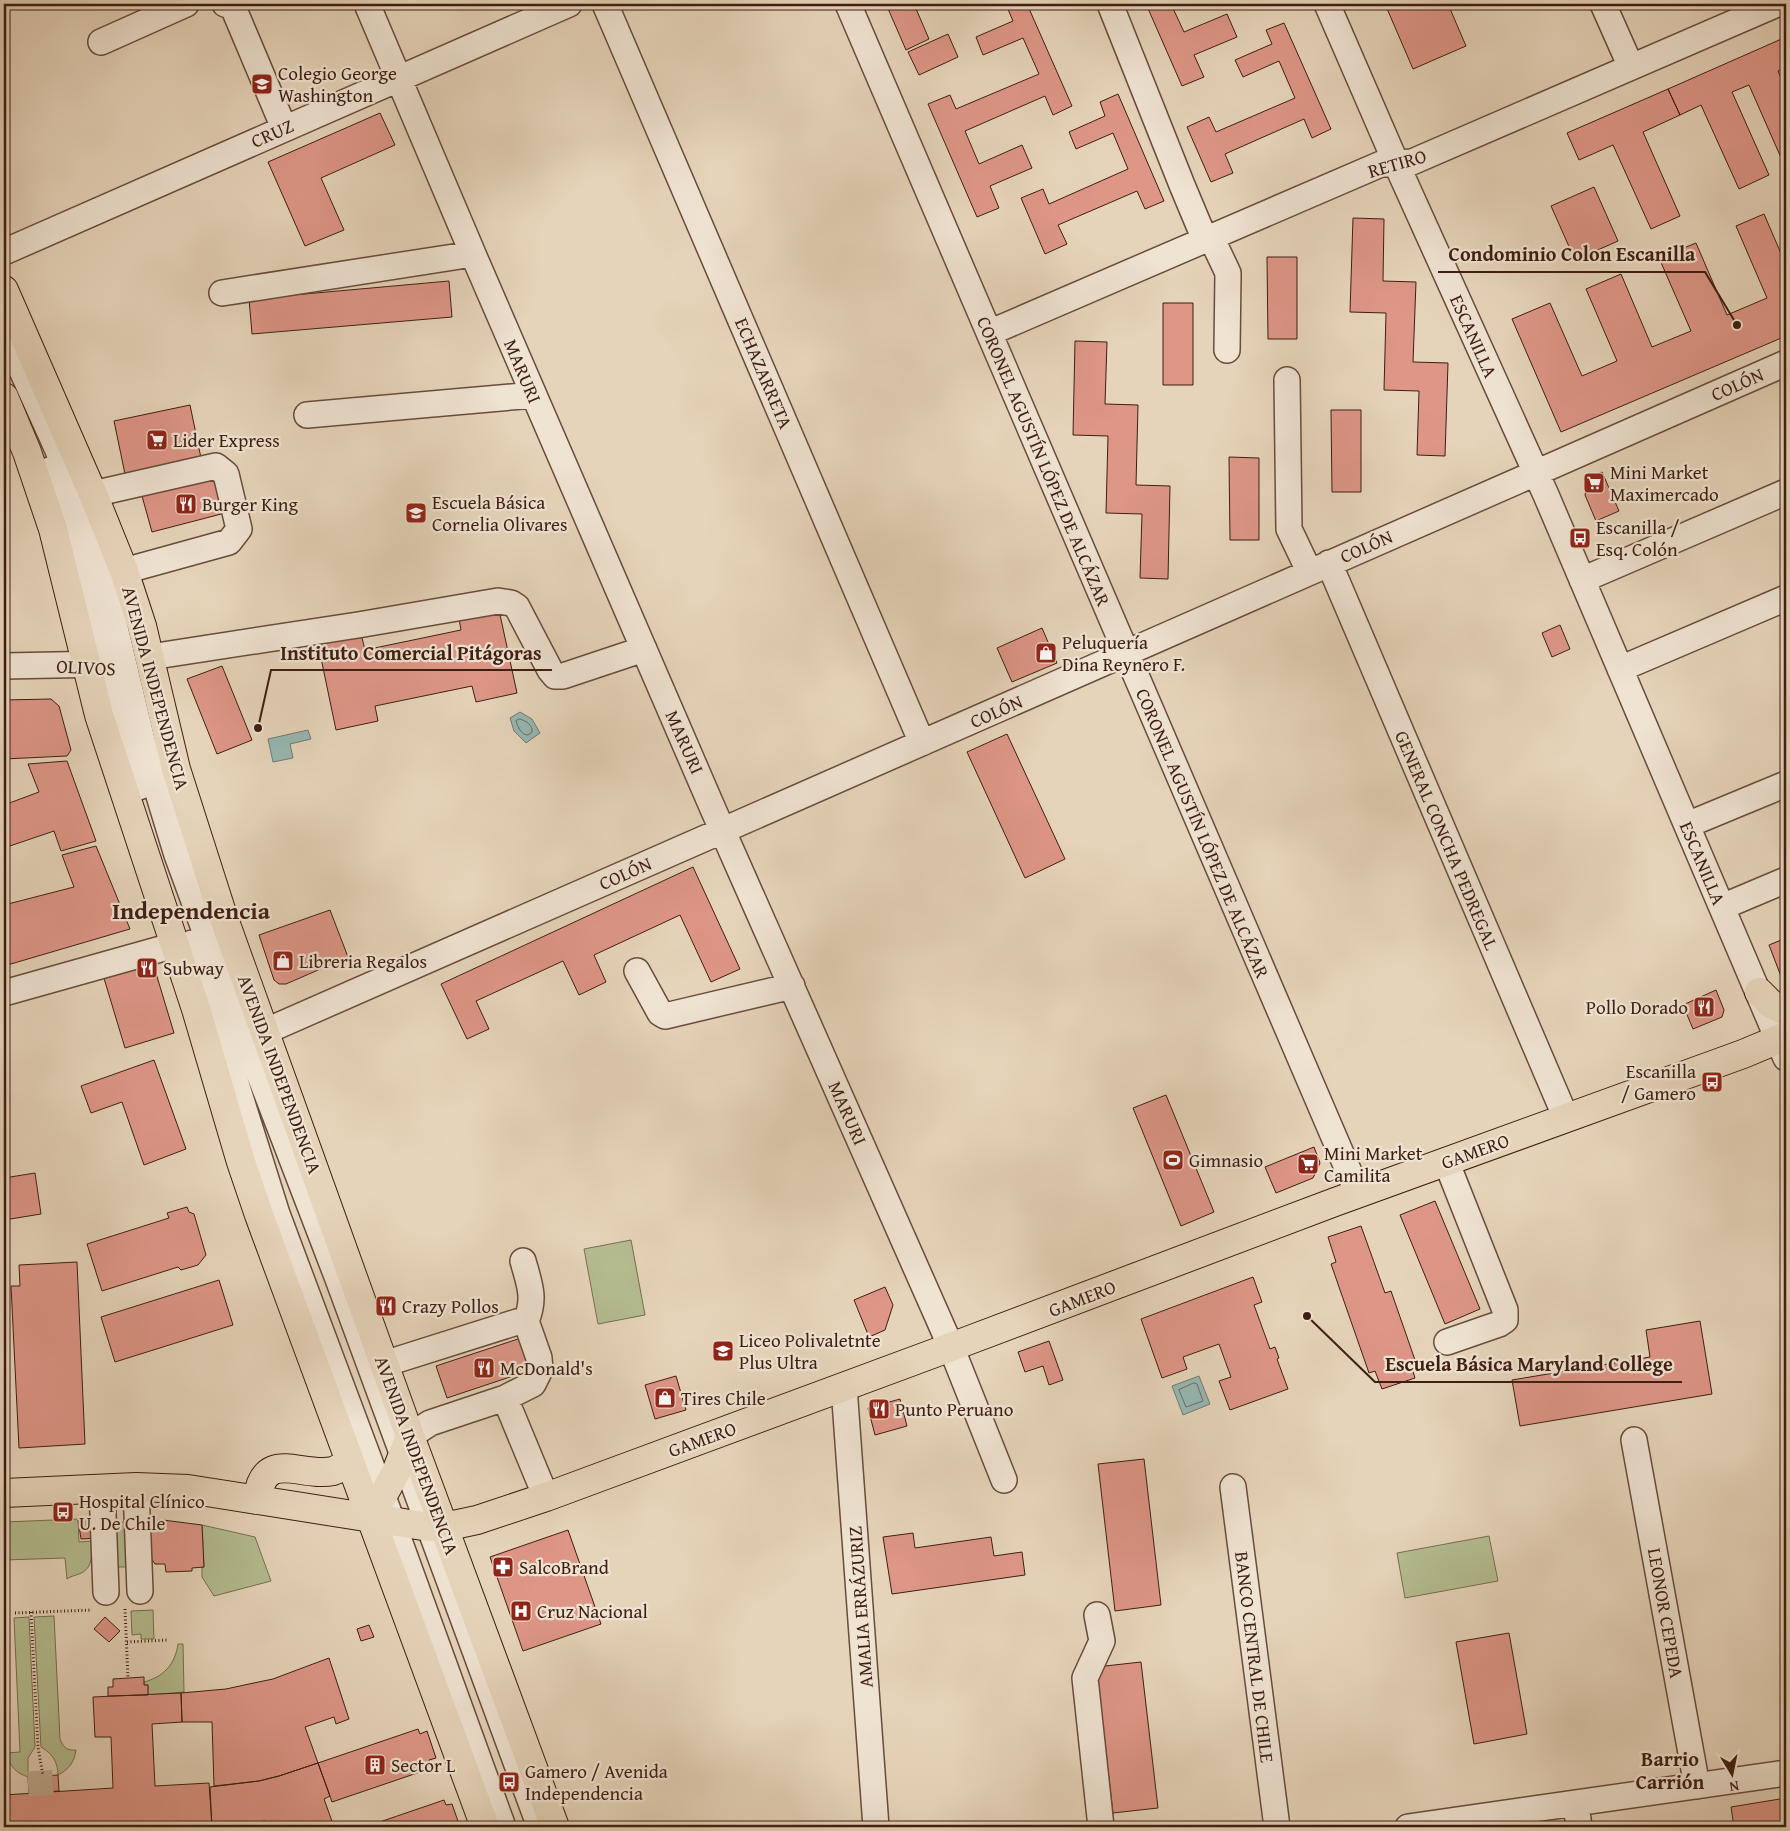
<svg xmlns="http://www.w3.org/2000/svg" width="1790" height="1831" font-family="'Gentium Book Plus',serif">
<rect width="100%" height="100%" fill="#e6d4ba"/>
<filter id="stains"><feTurbulence type="fractalNoise" baseFrequency=".004" numOctaves="4"/><feColorMatrix values="0 0 0 0 .2 0 0 0 0 .09 0 0 0 0 .02 0 0 0 .5 -.17"/></filter>
<radialGradient id="worn" r=".72"><stop offset=".6" stop-color="#630" stop-opacity="0"/><stop offset="1" stop-color="#630" stop-opacity=".3"/></radialGradient>
<path fill="#b4bd90" stroke="#796e51" d="M631,1240L645,1315L598,1324L584,1249Z
M78,1519L79,1542L92,1541C92,1555 93,1569 79,1574C74,1576 71,1576 67,1579L65,1558L4,1560V1522Z
M130,1522L127,1567H117L108,1523Z
M202,1525L255,1537L271,1581L214,1596L202,1577V1567H204Z
M1489,1536L1498,1581L1405,1598L1397,1553Z
M153,1610L154,1639H141V1634L132,1635L131,1611Z
M54,1616L60,1739C63,1747 67,1751 76,1750C74,1763 69,1769 58,1775C58,1762 52,1753 41,1747L34,1617Z
M29,1617L35,1747L28,1758V1777C16,1773 9,1766 7,1753L20,1752L14,1618Z
M178,1644H183L184,1692L148,1695V1685H144V1682C163,1677 175,1665 178,1644Z"/>
<path fill="#96b8b3" stroke="#737a73" d="M520,712L532,719L540,733L526,743L514,731L510,718Z
M308,730L311,739L290,744L293,758L273,762L268,739Z
M1199,1376L1210,1404L1183,1415L1172,1386Z"/>
<g fill="none" stroke-linecap="round" stroke-linejoin="round">
<path stroke="#6a6b62" stroke-width="1" d="M520,719C526,721 533,725 532,732L528,735C521,735 518,727 516,721Z
M1194,1383L1197,1384L1203,1401L1186,1407L1179,1390Z"/>
</g>
<path fill="#de9687" stroke="#3e1e12" d="M886,4H914L929,39L906,50Z
M1015,4H1027L1072,106L1053,115L1045,96L965,131L979,164L1022,145L1032,168L990,186L999,208L977,217L928,104L950,95L956,109L1039,74L1023,38L983,55L976,37L1013,21L1007,7Z
M1146,4H1171L1184,32L1227,14L1237,37L1194,55L1204,77L1182,86Z
M1385,4H1448L1466,46L1413,69Z
M1284,23L1331,129L1312,138L1304,119L1225,154L1233,173L1211,182L1187,127L1209,117L1216,132L1295,98L1279,61L1243,77L1235,60L1272,44L1266,30Z
M948,34L958,57L919,75L908,52Z
M1786,37V67L1778,71L1786,88V169L1749,85L1732,92L1769,175L1739,189L1701,105L1680,115L1668,89Z
M1668,89L1680,115L1643,132L1680,216L1651,229L1613,145L1579,160L1567,133Z
M1118,94L1164,201L1145,209L1137,191L1058,225L1067,244L1045,254L1021,198L1043,189L1049,204L1128,169L1113,133L1076,149L1069,132L1105,116L1100,102Z
M380,113L395,145L321,178L344,230L305,246L268,162Z
M1594,187L1618,241L1575,260L1551,206Z
M1764,214L1786,265V336L1561,432L1512,319L1550,303L1582,376L1617,361L1586,289L1621,274L1652,347L1691,331L1659,258L1696,243L1727,315L1767,298L1736,226Z
M1353,218L1384,219L1383,281L1416,282L1413,362L1448,363L1445,456L1417,455L1419,391L1384,390L1386,313L1350,312Z
M1267,257H1297V339H1268Z
M449,281L452,317L252,334L249,299Z
M1163,303H1193V385H1163Z
M1075,341L1107,342L1105,404L1138,405L1136,485L1170,486L1168,579L1140,578L1142,514L1106,513L1108,436L1073,435Z
M190,405L201,458L125,474L114,421Z
M1331,410H1361V492H1332Z
M1229,457L1259,458V540H1230Z
M1602,472L1619,511L1596,521L1585,495L1589,478Z
M220,476L229,512L152,532L142,496Z
M499,610L517,693L476,702L472,686L375,706L378,721L336,730L317,639L360,630L365,650L461,630L459,619Z
M1560,625L1570,649L1552,657L1542,633Z
M1042,628L1057,663L1012,682L997,648Z
M222,666L252,740L217,754L187,679Z
M51,699L59,706L71,750L67,756L4,759V700Z
M1007,734L1065,859L1025,878L967,752Z
M67,761L96,841L61,851L54,831L4,848V805L39,792L28,764Z
M96,846L130,929L4,966V905L74,887L62,855Z
M693,867L740,969L711,982L680,915L594,955L606,982L579,995L563,961L476,1001L489,1029L467,1039L441,984Z
M330,910L348,957L286,984H279L274,980L259,935Z
M1786,938V981L1782,979L1769,945Z
M152,960L174,1033L125,1048L103,975Z
M1716,990L1724,1010L1722,1017L1693,1029L1683,1005Z
M154,1060L186,1149L144,1165L122,1102L91,1113L81,1086Z
M1166,1095L1214,1212L1181,1226L1133,1108Z
M1314,1147L1320,1163L1313,1178L1276,1193L1265,1167Z
M35,1173L41,1214L4,1220V1178Z
M1435,1201L1480,1309L1445,1324L1400,1215Z
M187,1207L189,1212L194,1214L206,1255L198,1265L181,1270L178,1267L102,1291L87,1244L169,1218L167,1213Z
M1361,1226L1385,1293L1391,1291L1415,1360L1410,1362L1415,1378L1382,1389L1375,1371L1369,1373L1331,1264L1336,1262L1328,1237Z
M77,1262L85,1444L19,1448L11,1286H20L19,1265Z
M1253,1277L1262,1302L1254,1305L1270,1349L1275,1347L1279,1358L1277,1359L1288,1389L1230,1410L1219,1381L1231,1377L1219,1344L1183,1357L1187,1369L1162,1378L1141,1319Z
M219,1280L233,1325L115,1362L101,1317Z
M885,1287L893,1305L885,1330L869,1337L854,1300Z
M1700,1321L1712,1394L1520,1426L1512,1380L1650,1357L1646,1330Z
M521,1338L531,1370L447,1398L436,1366Z
M1049,1341L1063,1380L1049,1385L1043,1366L1025,1372L1018,1352Z
M676,1376L686,1410L655,1419L645,1385Z
M900,1399L907,1426L875,1435L868,1408Z
M1144,1459L1161,1605L1115,1611L1098,1464Z
M88,1518L93,1524L98,1538L81,1539L78,1519Z
M163,1520L202,1525L204,1567L192,1568V1571L166,1572L165,1564H155L149,1555L147,1521Z
M568,1530L601,1624L523,1651L490,1557Z
M913,1533L915,1548L991,1537L994,1556L1022,1552L1025,1575L892,1594L883,1537Z
M105,1617L120,1631L109,1642L94,1629Z
M369,1625L374,1637L361,1641L357,1629Z
M1509,1633L1527,1734L1474,1744L1456,1642Z
M329,1658L349,1719L336,1724L334,1717L305,1727L318,1763L279,1776L259,1781L214,1786L212,1722H182L181,1693L226,1689L249,1684L273,1679Z
M1141,1662L1158,1808L1113,1813L1096,1667Z
M144,1677V1685H148V1695L108,1696V1687H113V1679Z
M181,1693L182,1722L152,1724L155,1786L209,1783L212,1827H4V1795L113,1788L111,1737H95L93,1697Z
M418,1729L420,1734L427,1731L436,1758L429,1760L432,1768L332,1802L318,1763Z
M318,1763L330,1796L324,1799L334,1827H267L265,1821L212,1827L210,1787L259,1781L279,1776Z
M58,1775L59,1791L29,1793L28,1777Z
M1786,1798V1827H1734L1731,1807Z
M444,1800L446,1805L452,1804L460,1827H365Z
M243,1824V1827H225L224,1826Z"/>
<g fill="none" stroke-linecap="round" stroke-linejoin="round">
<path stroke="#c4b098" stroke-width="25" stroke-dasharray="25 12" stroke-linecap="butt" d="M28,1784L59,1782"/>
<g stroke="#684c3c" stroke-width="28">
<path id="minor" d="M225,4L233,7L284,128
M367,4L473,254L713,809L951,1347L1004,1480
M605,4L922,743
M848,4L1358,1193
M1110,4L1182,185L1205,240
M1327,4L1396,163L1546,495L1786,1058
M1603,4L1631,67
M101,42L186,4
M1211,237L1228,273L1227,350
M4,252L569,4
M222,293L473,254
M4,331L57,448L90,533L102,573L142,740L177,855L216,961L338,1279L540,1827
M989,333L1381,164L1412,162L1777,4
M1287,380L1289,529L1309,571
M307,415L534,395
M49,470L66,521L119,727L139,787
M93,494L216,466L226,474L239,529L229,542L124,571
M1329,563L1566,1118
M1582,580L1786,492
M150,657L358,625L498,601L511,603L517,607L550,670L555,676H563L644,649
M4,666L106,664
M1620,669L1786,598
M1687,825L1786,784
M1722,907L1786,880
M192,943L277,1214L392,1521L503,1827
M637,971L660,1013L665,1016L792,986
M4,993L175,945
M216,1073C228,1053 244,1043 264,1032L1786,363
M1446,1161L1505,1310V1320L1499,1324L1447,1342
M384,1364L517,1322L526,1321
M844,1387L876,1827
M505,1398L546,1497
M410,1436L430,1423L505,1398L533,1384L540,1370L539,1358L526,1321C536,1298 529,1283 523,1261
M1634,1440L1697,1786
M136,1487L140,1591
M1233,1487L1277,1827
M102,1488L106,1592
M1097,1615L1102,1641L1085,1678L1101,1827
M1576,1804L1579,1827
M1408,1827L1786,1773"/>
</g>
<g stroke="#3e1e12" stroke-width="30">
<path id="major" d="M4,290L93,494L124,571L142,626L176,769L223,916L410,1436L555,1827
M4,397L27,452L53,529L99,715L196,1009L241,1162L259,1215L485,1827
M1759,992L1771,1004L1786,1012
M4,1493L136,1487L188,1489L429,1527H444L477,1520L546,1497L951,1347L1335,1202L1743,1054L1786,1036
M257,1500C264,1447 300,1478 333,1471C339,1469 345,1465 350,1462
M371,1517L396,1472L410,1436"/>
</g>
<path stroke="#3e1e12" stroke-width="3" stroke-dasharray="1 2.5" stroke-linecap="butt" d="M125,1609L128,1678
M31,1612L38,1747L43,1776
M15,1613L92,1610
M127,1642L168,1640"/>
<use href="#minor" stroke="#efe3d2" stroke-width="25"/>
<use href="#major" stroke="#e6d4ba" stroke-width="28"/>
</g>
<defs>
<g id="school-square" transform="scale(1.125)"><rect x="-9" y="-9" width="18" height="18" rx="4" fill="#8f2418" stroke="#efe3d2"/><path d="M0-5L7-2L0 1L-7-2ZM-4 1L0 2.5L4 1V4Q0 6-4 4Z" fill="#fff"/></g>
<g id="supermarket-square" transform="scale(1.125)"><rect x="-9" y="-9" width="18" height="18" rx="4" fill="#8f2418" stroke="#efe3d2"/><path d="M-6-5.5h2.5l.6 2H6L4.5 2H-2.5L-4.4-4H-6ZM-1.5 3.2a1.3 1.3 0 1 0 .1 0ZM3 3.2a1.3 1.3 0 1 0 .1 0Z" fill="#fff"/></g>
<g id="restaurant-square" transform="scale(1.125)"><rect x="-9" y="-9" width="18" height="18" rx="4" fill="#8f2418" stroke="#efe3d2"/><path d="M-5-6h1v4h1v-4h1v4h1v-4h1v5L-1.5 .5V6h-2V.5L-5-1ZM5-6V6H3V1.5H1.5Q1.5-4 5-6Z" fill="#fff"/></g>
<g id="bus-square" transform="scale(1.125)"><rect x="-9" y="-9" width="18" height="18" rx="4" fill="#8f2418" stroke="#efe3d2"/><path d="M-5-6H5V4H4V6H2V4H-2V6H-4V4H-5ZM-3.5-4V0h7V-4ZM-3.5 1.2v1.5H-2V1.2ZM2 1.2v1.5H3.5V1.2Z" fill="#fff"/></g>
<g id="shop-square" transform="scale(1.125)"><rect x="-9" y="-9" width="18" height="18" rx="4" fill="#8f2418" stroke="#efe3d2"/><path d="M-5-2.5h2.3a2.7 3.5 0 0 1 5.4 0H5L5.5 6h-11ZM-1.5-2.5h3a1.5 2.3 0 0 0-3 0Z" fill="#fff"/></g>
<g id="stadium-square" transform="scale(1.125)"><rect x="-9" y="-9" width="18" height="18" rx="4" fill="#8f2418" stroke="#efe3d2"/><path d="M0-5a6.5 5 0 1 0 0 10a6.5 5 0 1 0 0-10ZM-3.5-1.8h7v3.6h-7Z" fill="#fff"/></g>
<g id="pharmacy-square" transform="scale(1.125)"><rect x="-9" y="-9" width="18" height="18" rx="4" fill="#8f2418" stroke="#efe3d2"/><path d="M-2-6h4v4h4v4h-4v4h-4v-4h-4v-4h4Z" fill="#fff"/></g>
<g id="hospital-square" transform="scale(1.125)"><rect x="-9" y="-9" width="18" height="18" rx="4" fill="#8f2418" stroke="#efe3d2"/><path d="M-5-5h3v3.5h4V-5h3V5h-3V1.5h-4V5h-3Z" fill="#fff"/></g>
<g id="building-square" transform="scale(1.125)"><rect x="-9" y="-9" width="18" height="18" rx="4" fill="#8f2418" stroke="#efe3d2"/><path d="M-4-6H4V6H1V3H-1V6H-4ZM-2.5-4.3h1.7v1.8h-1.7ZM.8-4.3h1.7v1.8H.8ZM-2.5-1h1.7V.8h-1.7ZM.8-1h1.7V.8H.8Z" fill="#fff"/></g>
</defs>
<g fill-rule="evenodd">
<use href="#school-square" x="262" y="84"/>
<use href="#supermarket-square" x="157" y="440"/>
<use href="#supermarket-square" x="1594" y="483"/>
<use href="#restaurant-square" x="186" y="504"/>
<use href="#school-square" x="416" y="513"/>
<use href="#bus-square" x="1580" y="538"/>
<use href="#shop-square" x="1046" y="653"/>
<use href="#shop-square" x="283" y="961"/>
<use href="#restaurant-square" x="147" y="968"/>
<use href="#restaurant-square" x="1704" y="1007"/>
<use href="#bus-square" x="1712" y="1082"/>
<use href="#stadium-square" x="1173" y="1160"/>
<use href="#supermarket-square" x="1308" y="1164"/>
<use href="#restaurant-square" x="386" y="1306"/>
<use href="#school-square" x="723" y="1351"/>
<use href="#restaurant-square" x="484" y="1368"/>
<use href="#shop-square" x="665" y="1398"/>
<use href="#restaurant-square" x="879" y="1409"/>
<use href="#bus-square" x="63" y="1512"/>
<use href="#pharmacy-square" x="503" y="1567"/>
<use href="#hospital-square" x="521" y="1611"/>
<use href="#building-square" x="375" y="1765"/>
<use href="#bus-square" x="509" y="1782"/>
</g>
<g text-anchor="middle" dominant-baseline="central" stroke-width="4.5" stroke-linejoin="round" paint-order="stroke">
<g font-size="19" fill="#3e1e12" stroke="#efe3d2" text-anchor="start">
<text x="278" y="73">Colegio George<tspan x="278" dy="22">Washington</tspan></text>
<text x="173" y="440">Lider Express</text>
<text x="1610" y="472">Mini Market<tspan x="1610" dy="22">Maximercado</tspan></text>
<text x="432" y="502">Escuela Básica<tspan x="432" dy="22">Cornelia Olivares</tspan></text>
<text x="202" y="504">Burger King</text>
<text x="1596" y="527">Escanilla /<tspan x="1596" dy="22">Esq. Colón</tspan></text>
<text x="1062" y="642">Peluquería<tspan x="1062" dy="22">Dina Reynero F.</tspan></text>
<text x="299" y="961">Libreria Regalos</text>
<text x="163" y="968">Subway</text>
<text x="1688" y="1007" text-anchor="end">Pollo Dorado</text>
<text x="1696" y="1071" text-anchor="end">Escanilla<tspan x="1696" dy="22">/ Gamero</tspan></text>
<text x="1324" y="1153">Mini Market<tspan x="1324" dy="22">Camilita</tspan></text>
<text x="1189" y="1160">Gimnasio</text>
<text x="402" y="1306">Crazy Pollos</text>
<text x="739" y="1340">Liceo Polivaletnte<tspan x="739" dy="22">Plus Ultra</tspan></text>
<text x="500" y="1368">McDonald's</text>
<text x="681" y="1398">Tires Chile</text>
<text x="895" y="1409">Punto Peruano</text>
<text x="79" y="1501">Hospital Clínico<tspan x="79" dy="22">U. De Chile</tspan></text>
<text x="519" y="1567">SalcoBrand</text>
<text x="537" y="1611">Cruz Nacional</text>
<text x="391" y="1765">Sector L</text>
<text x="525" y="1771">Gamero / Avenida<tspan x="525" dy="22">Independencia</tspan></text>
</g>
<g font-size="19" fill="#3e1e12" stroke="#efe3d2">
<text transform="translate(272 133) rotate(-24)">CRUZ</text>
<text transform="translate(1397 163) rotate(-16)">RETIRO</text>
<text transform="translate(1474 336) rotate(66)">ESCANILLA</text>
<text transform="translate(523 371) rotate(67)">MARURI</text>
<text transform="translate(764 373) rotate(67)">ECHAZARRETA</text>
<text transform="translate(1737 384) rotate(-24)">COLÓN</text>
<text transform="translate(1044 461) rotate(67)">CORONEL AGUSTÍN LÓPEZ DE ALCÁZAR</text>
<text transform="translate(1366 546) rotate(-24)">COLÓN</text>
<text transform="translate(86 667) rotate(3)">OLIVOS</text>
<text transform="translate(156 688) rotate(75)">AVENIDA INDEPENDENCIA</text>
<text transform="translate(996 711) rotate(-24)">COLÓN</text>
<text transform="translate(685 742) rotate(66)">MARURI</text>
<text transform="translate(1203 833) rotate(67)">CORONEL AGUSTÍN LÓPEZ DE ALCÁZAR</text>
<text transform="translate(1447 840) rotate(67)">GENERAL CONCHA PEDREGAL</text>
<text transform="translate(1703 863) rotate(67)">ESCANILLA</text>
<text transform="translate(625 873) rotate(-24)">COLÓN</text>
<text transform="translate(280 1074) rotate(70)">AVENIDA INDEPENDENCIA</text>
<text transform="translate(848 1113) rotate(66)">MARURI</text>
<text transform="translate(1475 1151) rotate(-20)">GAMERO</text>
<text transform="translate(1082 1298) rotate(-21)">GAMERO</text>
<text transform="translate(702 1439) rotate(-20)">GAMERO</text>
<text transform="translate(417 1455) rotate(70)">AVENIDA INDEPENDENCIA</text>
<text transform="translate(860 1607) rotate(-94)">AMALIA ERRÁZURIZ</text>
<text transform="translate(1666 1613) rotate(80)">LEONOR CEPEDA</text>
<text transform="translate(1255 1657) rotate(83)">BANCO CENTRAL DE CHILE</text>
</g>
<g font-size="20" font-weight="bold" fill="#3e1e12" stroke="#efe3d2">
<text x="1670" y="1758">Barrio<tspan x="1670" dy="23">Carrión</tspan></text>
</g>
<g font-size="24" font-weight="bold" fill="#3e1e12" stroke="#efe3d2">
<text x="191" y="910">Independencia</text>
</g>
</g>
<path fill="none" stroke="#3e1e12" stroke-width="2" d="M1737 325L1705 272H1438M258 728L271 670H552M1307 1316L1375 1382H1682"/>
<g fill="#3e1e12" stroke="#efe3d2" stroke-width="2">
<circle cx="1737" cy="325" r="5"/>
<circle cx="258" cy="728" r="5"/>
<circle cx="1307" cy="1316" r="5"/>
</g>
<g font-size="20" text-anchor="middle" font-weight="bold" fill="#3e1e12" stroke="#efe3d2" stroke-width="4.5" stroke-linejoin="round" paint-order="stroke">
<text x="1572" y="261">Condominio Colon Escanilla</text>
<text x="411" y="660">Instituto Comercial Pitágoras</text>
<text x="1529" y="1371">Escuela Básica Maryland College</text>
</g>
<rect width="1790" height="1831" fill="none" stroke="#e6d4ba" stroke-width="20"/>
<rect x="5" y="5" width="1780" height="1821" fill="none" stroke="#3e1e12" stroke-width="2.5"/>
<rect x="10" y="10" width="1770" height="1811" fill="none" stroke="#3e1e12"/>
<g transform="translate(1732 1774) rotate(170)" stroke="#efe3d2" stroke-width="4" paint-order="stroke">
<path d="M0-4L9 19L0 12L-9 19Z" fill="#3e1e12"/>
<text y="-8" font-size="14" font-weight="bold" text-anchor="middle" fill="#3e1e12">N</text>
</g>
<rect width="100%" height="100%" filter="url(#stains)"/>
<rect width="100%" height="100%" fill="url(#worn)"/>
</svg>
